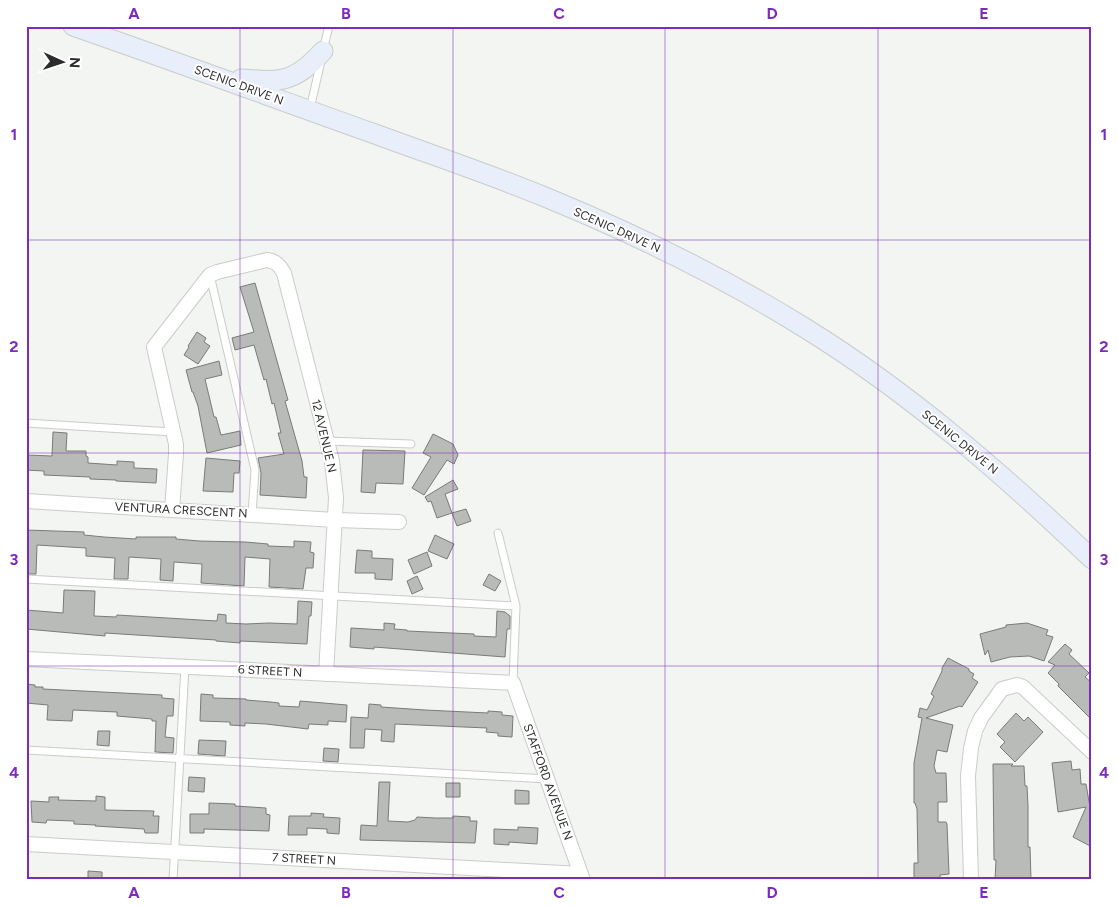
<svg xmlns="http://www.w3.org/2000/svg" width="1118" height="906" font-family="Figtree,sans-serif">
<rect width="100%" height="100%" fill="#f2f5f1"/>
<path fill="#b9bbb8" stroke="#797b78" d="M255,283L288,400L285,401L302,461L304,477H307L306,498L260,495L261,473L258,458L284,454L278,433H281L274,403L272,404L266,379L264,380L254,345L235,350L232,338L254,332L240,287Z
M197,332L206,338L204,342L210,346L198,364L184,355L189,347L188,346Z
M219,361L222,375L205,379L214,417H216L221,435L240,431L241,445L207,453L198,406L193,392H192L186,370Z
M53,432L67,433L66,451H86V456L88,457V463L117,465V461L134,462V468L157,469L156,483L116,481V480L90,479V477L44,475V471L26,470V455L52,456Z
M433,434L453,444L458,455L454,464L447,460L424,495L412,488L431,457L423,453Z
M363,450L405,451L403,484L376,483L375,493L361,492Z
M206,458L240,461L239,473H234L233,492L203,491Z
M453,480L458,489L445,494L452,513L437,518L431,501L428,502L425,497Z
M466,509L471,521L457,526L452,513Z
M26,530L84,532V535L104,537L136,539V537H176V539L199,541L245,542L268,544V546L294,547V541L311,542L310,552L314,553L313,568H306L303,589L269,587L270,559L245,557L244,586L230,585L201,583L202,564L174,562L173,581L160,580L161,559L129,557L128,579H114L115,558L86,556V548L37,545L36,574H26Z
M435,535L454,544L447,559L428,551Z
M357,550L372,551V558L393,559L392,580L375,579V573H355Z
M427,552L432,566L414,574L408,560Z
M489,574L501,581L495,591L483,585Z
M417,576L423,589L412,594L407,581Z
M64,590L95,591L94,616L116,617L117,615L217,621L218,614L226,615V623L246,624L269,623L297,624L298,601L312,602L311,616H309L307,644L240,641V643L216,641V640L105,633V636L26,629V610L63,613Z
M497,611L505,612L510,616V629H507L505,657L374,647V649L350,647L351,628L384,630V623L395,624L394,629L407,630V631L474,634V636L496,637Z
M1027,623L1048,630L1046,635L1053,637L1044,661L1029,656L1010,657L991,662L988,650L985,655L980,634L1006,627V625Z
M1065,644L1072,650L1069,654L1089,673L1085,677L1092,683V720L1058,686L1059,684L1048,673L1055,665L1048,662Z
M948,658L969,669V671L974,674L972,678L978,682L962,707L960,706L926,718L953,725L947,752L937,750L934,766L936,773H946L947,802H938V822H946L947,824L949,874L940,875V880H914V863H918L917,809L915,803H914V763L922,718L918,717L920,708L927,710L934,696L931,694L942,671V668Z
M26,684L35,685V687H43V689L162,695V698L174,699L173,716H167L165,737L174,738L173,753L155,752L156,721H152V719L117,716V712L73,710L72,721L47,720L48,705L26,703Z
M201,694L213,695V698L246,699V700L271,702L279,703V706L299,707L300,701L347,705L346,722L328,721V725L309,724L308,729L266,724L245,723V726L230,725V722L200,721Z
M369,704L381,705V707L425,710L488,713V711L502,712V715L513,716L512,737L498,736V733L486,732L487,728L395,724L394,742L381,741L382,730L365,729L364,748H350L351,717L368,718Z
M1016,713L1024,721L1028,717L1043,732L1015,762L1000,747L1005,742L997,734Z
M98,731H110L109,746L97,745Z
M199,740L226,741L225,756L198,754Z
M324,748L339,749L338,762L323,761Z
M1071,761L1072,770L1080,769L1081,784H1086L1092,819V847L1073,837L1086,807L1058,812L1052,763Z
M993,764H1013L1011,766H1024L1025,786H1027L1028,806V847H1030L1031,880H995L996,860H994Z
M189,777L205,778L204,792L188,791Z
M379,782H390L388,821L408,822L415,820L417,817L435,818H453V816L470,817V821H477L475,843L360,840L361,825L377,826Z
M446,783H460V797H446Z
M515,790L529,791V804H515Z
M96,796L105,797V810L154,811L153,816H159L158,833H145L144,829L95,826L96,825L74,824V821L47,820L46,823L32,822L31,801L49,802V797H59L58,800L96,801Z
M209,803L235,804V806L266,808V814L270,815L269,831L204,829V833H190V814H209Z
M311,813L324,814L323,817L340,818L339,834L327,833V829L307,828V835H288L289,816H311Z
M518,827L538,828L537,844L509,842V845L494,844V829L518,830Z
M88,871L102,872V880H88Z"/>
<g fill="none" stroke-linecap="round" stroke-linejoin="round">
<g stroke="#caccc9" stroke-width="9">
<path id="lane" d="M323,50L329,26
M310,109L321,61
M210,275L255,470L252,514
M26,423L173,432
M327,441L411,444
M498,533L516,606L513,683
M26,579L516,606
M26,750L547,779
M173,880L185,667"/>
</g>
<g stroke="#caccc9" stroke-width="16">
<path id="street" d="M26,501L335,520L399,522
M172,510L176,454V444L154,347L210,275L217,272L267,260C276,261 280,266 284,273L332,461L336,498L326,674
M26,659L513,683L583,880
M26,844L581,874
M971,880L968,776L971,748L975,731L981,718L1002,689L1017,685L1023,687L1092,752"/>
</g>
<g stroke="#caccc9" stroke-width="21">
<path id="secondary" d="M73,26C174,61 274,98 375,134C432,155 489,174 545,197C635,234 723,277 805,328C910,393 1003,474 1092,559
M241,79C282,82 294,83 323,51"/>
</g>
<use href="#lane" stroke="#fff" stroke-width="7"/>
<use href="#street" stroke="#fff" stroke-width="14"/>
<use href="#secondary" stroke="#e8eefa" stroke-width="19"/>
</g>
<path fill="none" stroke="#7b2cbf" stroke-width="1" stroke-opacity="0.55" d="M240,26V880M453,26V880M665,26V880M878,26V880M26,240H1092M26,453H1092M26,666H1092"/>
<g text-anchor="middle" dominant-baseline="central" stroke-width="4" stroke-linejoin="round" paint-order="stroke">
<g font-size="12" fill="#2b2c2b" stroke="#fff">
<text transform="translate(239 85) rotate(20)">SCENIC DRIVE N</text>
<text transform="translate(617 230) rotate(24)">SCENIC DRIVE N</text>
<text transform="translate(324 436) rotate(77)">12 AVENUE N</text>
<text transform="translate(960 442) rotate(39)">SCENIC DRIVE N</text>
<text transform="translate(181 510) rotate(3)">VENTURA CRESCENT N</text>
<text transform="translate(270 671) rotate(3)">6 STREET N</text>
<text transform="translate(548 782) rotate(70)">STAFFORD AVENUE N</text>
<text transform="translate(304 859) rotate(3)">7 STREET N</text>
</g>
</g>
<rect width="1118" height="906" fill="none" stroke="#ffffff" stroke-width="55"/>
<g transform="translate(62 62) rotate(93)" stroke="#ffffff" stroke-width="4" paint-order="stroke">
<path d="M0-4L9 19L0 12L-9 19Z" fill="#2b2c2b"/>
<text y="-8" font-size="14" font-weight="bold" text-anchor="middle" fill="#2b2c2b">N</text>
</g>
<rect x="28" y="28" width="1062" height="850" fill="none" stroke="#7b2cbf" stroke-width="2"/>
<g font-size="16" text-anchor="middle" font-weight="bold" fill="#7b2cbf">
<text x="134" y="19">A</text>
<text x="346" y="19">B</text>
<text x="559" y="19">C</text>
<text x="772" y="19">D</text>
<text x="984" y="19">E</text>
<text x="14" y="140">1</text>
<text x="1104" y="140">1</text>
<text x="14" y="352">2</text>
<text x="1104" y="352">2</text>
<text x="14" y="565">3</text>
<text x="1104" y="565">3</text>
<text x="14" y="778">4</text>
<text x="1104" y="778">4</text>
<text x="134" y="898">A</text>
<text x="346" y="898">B</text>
<text x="559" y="898">C</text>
<text x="772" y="898">D</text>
<text x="984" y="898">E</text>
</g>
</svg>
